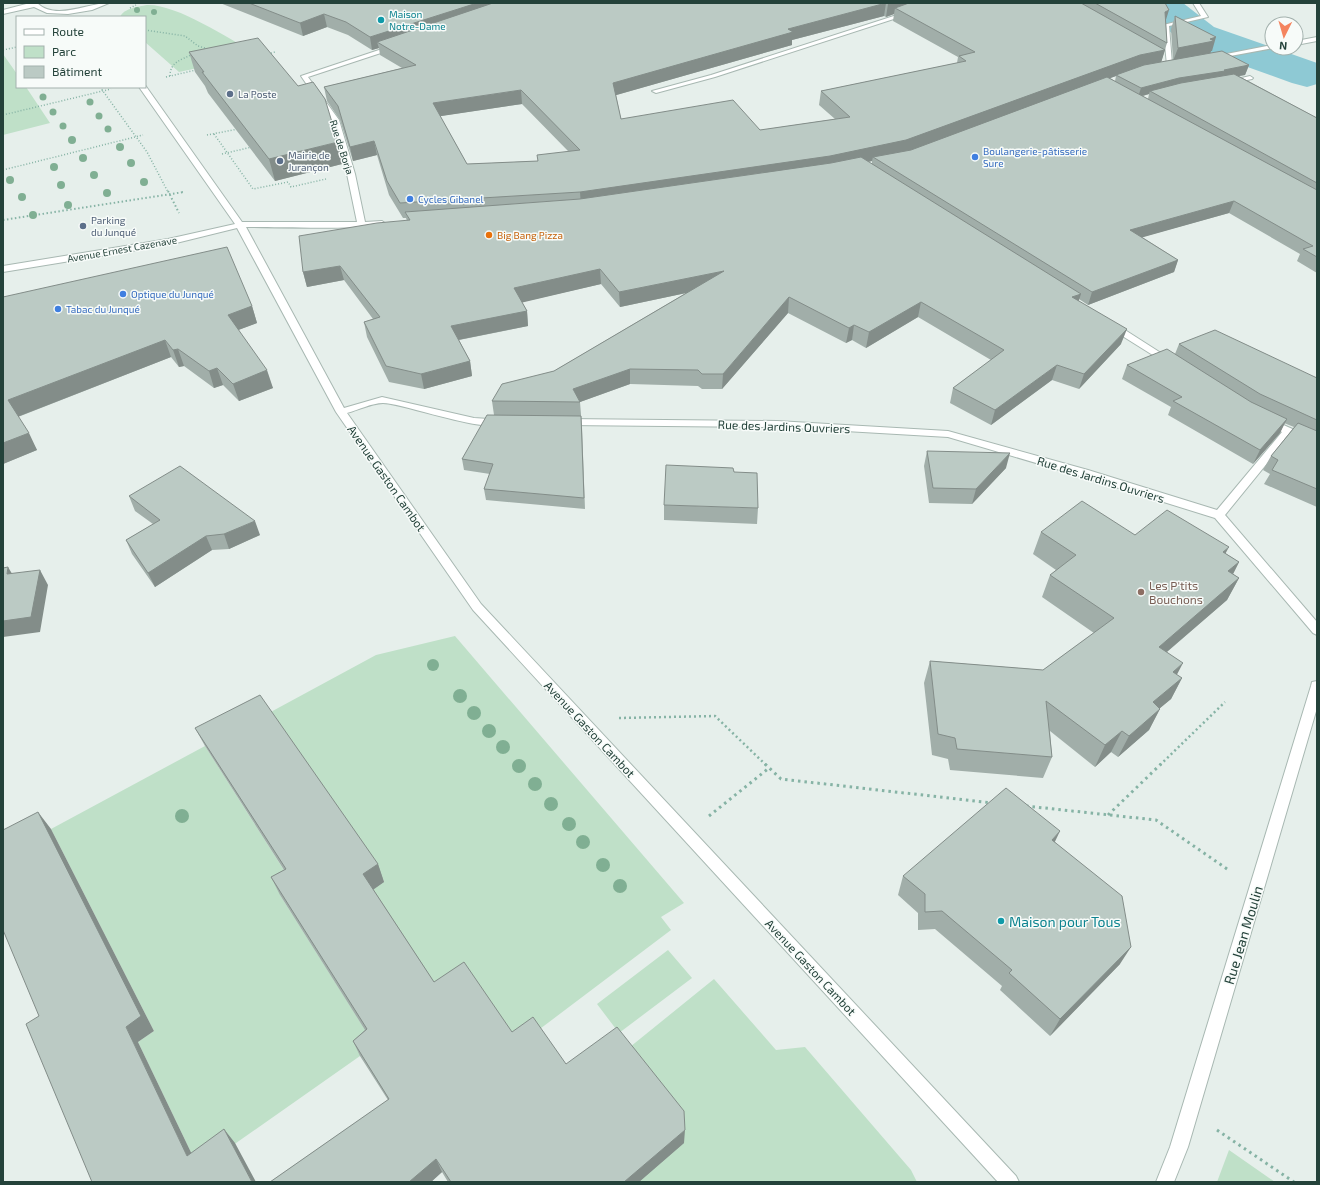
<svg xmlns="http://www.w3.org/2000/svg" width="1320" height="1185" font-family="'Exo 2',sans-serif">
<rect width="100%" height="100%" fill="#e6efeb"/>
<path fill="#bfe0c8" d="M147,5C178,4 230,40 259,55L179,72L145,42V17H120C124,8 138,7 147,5Z
M3,54L17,74V87H26L50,123L3,135Z
M455,636L684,903L661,917L671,930L516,1047L440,998L370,892L384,881L267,714L376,655Z
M205,746L294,886L280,895L374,1044L360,1056L199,1169L138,1042L154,1031L51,829Z
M668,950L692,978L619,1033L597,1004Z
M714,979L776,1050L805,1047L911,1170L917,1182H639L625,1051Z
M1229,1150L1275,1182H1217Z"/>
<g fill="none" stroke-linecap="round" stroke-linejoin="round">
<path fill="#8ec9d4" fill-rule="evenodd" d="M1144,3H1183L1214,27L1317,63V84L1307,87L1292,83L1186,45L1150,15Z"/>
<g stroke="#a8b8b2" stroke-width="2">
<path id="minor" d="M30,3H37C56,21 87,3 109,3L92,10L68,14L47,13L34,7L3,14V10Z
M934,3H943L715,77L656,93L652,91L711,75Z
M1193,3H1199L1208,17L1169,26L1172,64L1167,65L1163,25L1201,16Z
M1317,37V41L1296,45V41Z
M394,45L396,46V48L308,77L339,120L355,174L365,222L382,221L386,224C380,230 263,227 246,227L344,408L382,397L474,418L504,420L505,422C494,437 403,403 383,403C372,403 358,410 347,413L481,604L1016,1176L1019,1182H998L473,610L336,412L237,228L168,245L3,272V266L168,239L235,224L139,87H145V85L242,222H357L347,174L331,120L301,76Z
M1272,45V48H1274L1214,59L1211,57Z
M1250,76L1253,78L1252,79L1228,84L1224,82Z
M1111,322L1114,323L1175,362L1173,364H1167L1108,327V323Z
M1268,418L1317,440V447L1290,435L1225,515L1317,622V635L1313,633L1215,518L1080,476L948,437L777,427L566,425L561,422L566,419L777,421L948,431L1088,470L1217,510L1282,432L1264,423L1263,421L1264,419Z
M1317,681V708L1188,1147L1174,1182H1156L1170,1147L1311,686L1312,682Z"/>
</g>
<path stroke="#86b3a5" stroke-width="1.5" stroke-dasharray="1 2" stroke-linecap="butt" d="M130,8L136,5
M145,30L185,36L198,46L208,49
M3,50L17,47
M268,54L275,52
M170,76C170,62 181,60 193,54
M166,77L196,70
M100,87L147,152L168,192
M3,115L111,89
M214,134L253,189L288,182L291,187L326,179
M207,135L238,129
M222,154L252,147
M3,170L143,135
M182,192H184"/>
<path stroke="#86b3a5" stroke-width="2" stroke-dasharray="1.5 2.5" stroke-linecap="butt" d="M168,191L179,213
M3,220L184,192"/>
<path stroke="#86b3a5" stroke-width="2.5" stroke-dasharray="2 3" stroke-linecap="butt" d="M619,718L715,716L766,765
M1160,765L1225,702"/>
<path stroke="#86b3a5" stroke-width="3" stroke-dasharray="2.5 4" stroke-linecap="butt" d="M765,764L781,779L993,803
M1026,806L1156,820L1230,871
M1108,815L1161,764
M709,816L769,768
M1217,1130L1294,1182"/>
<use href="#minor" fill="#fff" fill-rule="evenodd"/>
</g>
<g fill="#80af93">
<circle cx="137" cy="10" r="3"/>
<circle cx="154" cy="12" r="3"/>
<circle cx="43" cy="97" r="3.5"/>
<circle cx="90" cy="102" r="3.5"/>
<circle cx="53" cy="112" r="3.5"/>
<circle cx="99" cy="116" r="3.5"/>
<circle cx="63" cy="126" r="3.5"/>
<circle cx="108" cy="129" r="3.5"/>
<circle cx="72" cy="140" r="4"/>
<circle cx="120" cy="147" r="4"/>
<circle cx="83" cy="158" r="4"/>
<circle cx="131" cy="163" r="4"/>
<circle cx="54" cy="167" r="4"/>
<circle cx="94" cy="175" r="4"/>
<circle cx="10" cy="180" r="4"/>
<circle cx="144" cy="182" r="4"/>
<circle cx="61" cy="185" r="4"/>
<circle cx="107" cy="193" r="4"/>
<circle cx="22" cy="197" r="4"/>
<circle cx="68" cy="205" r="4"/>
<circle cx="33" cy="215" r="4"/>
<circle cx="433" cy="665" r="6"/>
<circle cx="460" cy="696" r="7"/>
<circle cx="474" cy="713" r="7"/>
<circle cx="489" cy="731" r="7"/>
<circle cx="503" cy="747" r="7"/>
<circle cx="519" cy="766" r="7"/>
<circle cx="535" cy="784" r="7"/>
<circle cx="551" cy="804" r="7"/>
<circle cx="182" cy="816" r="7"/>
<circle cx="569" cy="824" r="7"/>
<circle cx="583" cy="842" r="7"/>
<circle cx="603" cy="865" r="7"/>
<circle cx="620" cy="886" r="7"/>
</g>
<path fill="#a1aea9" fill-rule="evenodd" d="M220,3H1165L1167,43L1161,62L1173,60L1171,29L1175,16L1212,51H1211L1210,53L1249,65L1245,75L1239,76L1317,118V273L1297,261L1300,254L1229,213L1142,237L1178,260L1174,272L1088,305L1079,299V301L1121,344L1079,389L1052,380L991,425L950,403L953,388L991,360L918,317L866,348L852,340L846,343L788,313L722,389H702L698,386L630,384L580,402L582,427L585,509L486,500L484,489L490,474L464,470L462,459L494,415L492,401L554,371L686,293L620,307L601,284L522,302L527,311L528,326L459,340L470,361L472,376L424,389L389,382L367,337L364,322L373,319L344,280L307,287L303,272L407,221L406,218H403L389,195L377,155L353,161L340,120L327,101L324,87L402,68L380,55L379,48L372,50L348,35L327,27L303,36ZM894,14L893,21L958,57L957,63L821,91L819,105L835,119L760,130L621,119L616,95L792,45V40L884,16L886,17ZM1116,76L1115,81L1110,78ZM1149,94L1148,99L1143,96ZM522,104L568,151L537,161L467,164L440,116ZM872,161V164L868,162Z
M189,52L342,164L275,181L208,93L205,86L195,72Z
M3,297L252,306L257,323L238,330L273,388L239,401L223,385L214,388L184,366L179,367L171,357L18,417L37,450L3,464Z
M1179,344L1317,378V507L1264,484L1270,474L1263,470L1271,456L1294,427L1284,423L1280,433L1253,464L1168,415L1171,407L1122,379L1127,365L1175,354Z
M927,451L1006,468L972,504L929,503L924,466Z
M129,496L260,535L229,549L212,550L155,587L132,554L126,540L153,524L135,511Z
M664,505L758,508L757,524L664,520Z
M1041,532L1135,535L1225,553L1239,562L1233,574L1239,578L1227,600L1167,652L1177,675L1182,678L1171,699L1160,708L1149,730L1118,757L1111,752L1095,767L1050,731L1052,757L1043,778L950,770L948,759L932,755L924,683L930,661L1043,670L1094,633L1042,597L1050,575L1056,570L1033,554Z
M195,728L378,864L384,882L373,889L434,982L512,1032L566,1064L684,1143L639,1182H448L442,1172L431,1182H270L388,1100L360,1056L353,1041L365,1030L280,895L271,877L284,870L205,746Z
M1055,842L1120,964L1050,1036L1000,990L1002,986L935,929L918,930V913L898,895L903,876Z"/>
<path fill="#838d89" d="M477,3H517L377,42L379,48L372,50L370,37Z
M886,3L884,16L792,40V45L613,96V83L788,29Z
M891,3H929L895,8L894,14L886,17L888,4Z
M1169,10L1165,23V12Z
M324,14L327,27L303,36L300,23Z
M1216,37L1212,51H1211L1210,55L1173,61L1178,48Z
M1165,50L1161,63L1116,75V76L904,155L873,157L872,161L829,171L581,207L580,192L1140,55Z
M1249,65L1245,75L1150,91L1149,94L1138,97L1141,88L1179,78Z
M521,90L522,104L435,117L433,103Z
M374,141L377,155L353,161L350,147Z
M338,142L342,164L275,181L269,159Z
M1234,201L1229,213L1126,242L1130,230Z
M1178,260L1174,272L1088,305L1092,292Z
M340,266L344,280L307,287L303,272Z
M600,269L601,284L516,304L514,288Z
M724,271V285L620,307L619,292Z
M1081,294L1076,309L1072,297Z
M789,297L788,313L722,389L723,374Z
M921,302L918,317L866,348L869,332Z
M252,306L257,323L233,332L228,315Z
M527,311L528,326L453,341L451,326Z
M854,325L852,340L846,343L849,328Z
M1127,329L1121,344L1079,389L1084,374Z
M165,340L171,357L17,417L8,400Z
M178,349L184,366L179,367L173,350Z
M470,361L472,376L424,389L421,374Z
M1057,365L1052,380L991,425L995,410Z
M217,368L223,385L214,388L209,371Z
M630,369V384L580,402L573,389Z
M267,370L273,388L239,401L233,384Z
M1287,419L1280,433L1253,464L1260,450Z
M29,433L37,450L3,464V443Z
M1010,453L1006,468L972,504L976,489Z
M255,521L260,535L229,549L224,534Z
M206,536L212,550L155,587L148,573Z
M1229,547L1217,569L1223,552Z
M1239,562L1228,584V571Z
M8,567L17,582L7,574Z
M40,570L48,585L40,632L3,637V621Z
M1239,578L1227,600L1148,668L1159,647Z
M1183,663L1172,684L1173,672Z
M1182,678L1171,699L1142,723L1153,702Z
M1160,709L1149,730L1118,757L1129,736Z
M1122,731L1111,752L1095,767L1105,745Z
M38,812L51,829L154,1031L138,1042L199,1169L187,1156L126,1027Z
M1060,831L1051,850L1052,840Z
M378,864L384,882L370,892L363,874Z
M1131,947L1120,964L1050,1036L1060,1019Z
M224,1129L235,1143L256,1182H252Z
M685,1130L684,1143L639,1182H624Z
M436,1159L442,1172L431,1182H409Z"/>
<path fill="#bbcac4" stroke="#838d89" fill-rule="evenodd" d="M249,3H477L370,37L346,22L324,14L300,23Z
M493,3H886L788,29L793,32L613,83L621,119L733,100L760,130L850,117L821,91L966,61L959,56L975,52L895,8L909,3H1081L1165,50L1140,55L906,140L830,156L580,192L400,203L387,181L374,141L350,147L338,106L324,87L416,65L377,42ZM521,90L580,150L537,155L538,161L467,164L433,103Z
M1095,3H1165L1169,10L1165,12L1167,43Z
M1175,16L1216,37L1210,39L1214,41L1178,48Z
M258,38L298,86L313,82L325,99L338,142L269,159L202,72H204L189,52Z
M1222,51L1249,65L1224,70L1225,71L1179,78L1141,88L1116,75L1144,65Z
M1234,74L1317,118V183L1150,91L1181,83Z
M1107,77L1317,190V257L1303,249L1313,246L1234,201L1130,230L1178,260L1092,292L873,157L911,150Z
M861,157L1081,294L1072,297L1127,329L1084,374L1057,365L995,410L953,388L1004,350L921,302L869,332L854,325L849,328L789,297L723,374H702L698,370L630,369L573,389L580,402L492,401L502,384L554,371L724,271L619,292L600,269L514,288L527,311L451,326L470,361L421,374L386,366L364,322L380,317L340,266L303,272L299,236L377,223L410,220L405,212L580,199L831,163Z
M227,247L252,306L228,315L267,370L233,384L217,368L209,371L178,349L173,350L165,340L8,400L29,433L3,443V297Z
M1215,330L1317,378V420L1260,394L1179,344Z
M1167,349L1251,402L1287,419L1260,450L1173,401L1182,397L1127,365Z
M487,415L581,416L584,498L484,489L493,464L462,459Z
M1298,423L1317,431V489L1272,470L1278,460L1271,456Z
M927,451L1010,453L976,489L933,488Z
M666,465L733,468L734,472L757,473L758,508L664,505Z
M180,466L255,521L224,534L206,536L148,573L126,540L160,520L129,496Z
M1082,501L1135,535L1167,510L1229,547L1223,552L1239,562L1228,571L1239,578L1159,647L1183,663L1173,672L1182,678L1153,702L1160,709L1129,736L1122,731L1105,745L1046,701L1052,757L957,749L955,738L938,734L930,661L1043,670L1114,618L1050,575L1076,555L1041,532Z
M8,567L7,574L40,570L31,617L3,621V568Z
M260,695L378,864L363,874L434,982L464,962L512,1032L533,1017L566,1064L617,1027L684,1111L685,1130L624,1182H451L436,1159L416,1176L409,1182H270L389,1099L353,1041L367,1029L271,877L286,869L195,728Z
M1006,788L1060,831L1052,840L1122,896L1131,947L1060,1019L1009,973L1012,970L942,911L925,912V894L903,876Z
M38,812L141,1016L126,1027L187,1156L224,1129L252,1182H92L26,1024L39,1016L3,930V830Z"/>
<g fill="#0f9aa8" stroke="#f7fbf9" stroke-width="1.5">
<circle cx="381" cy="20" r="4"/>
<circle cx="1001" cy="921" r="4"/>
</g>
<g fill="#5c6f8a" stroke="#f7fbf9" stroke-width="1.5">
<circle cx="230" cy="94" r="4"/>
<circle cx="280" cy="161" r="4"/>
<circle cx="83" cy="226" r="4"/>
</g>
<g fill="#3f7fe0" stroke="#f7fbf9" stroke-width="1.5">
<circle cx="975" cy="157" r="4"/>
<circle cx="410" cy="199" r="4"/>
<circle cx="123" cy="294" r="4"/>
<circle cx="58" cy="309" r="4"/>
</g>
<circle fill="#e8710a" stroke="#f7fbf9" stroke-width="1.5" cx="489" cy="235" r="4"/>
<circle fill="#8d6e63" stroke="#f7fbf9" stroke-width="1.5" cx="1141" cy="592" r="4"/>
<g text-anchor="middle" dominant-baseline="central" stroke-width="3" stroke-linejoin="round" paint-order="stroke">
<g font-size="10" fill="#0d838f" stroke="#f7fbf9" text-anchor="start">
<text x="389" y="14">Maison<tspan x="389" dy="12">Notre-Dame</tspan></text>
</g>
<g font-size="10" fill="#4e5e75" stroke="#f7fbf9" text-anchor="start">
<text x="238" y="94">La Poste</text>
<text x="288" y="155">Mairie de<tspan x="288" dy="12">Jurançon</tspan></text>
<text x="91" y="220">Parking<tspan x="91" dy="12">du Junqué</tspan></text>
</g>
<g font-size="10" fill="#24423a" stroke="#f7fbf9">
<text transform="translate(342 147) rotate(72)">Rue de Borja</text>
<text transform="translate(122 249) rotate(-10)">Avenue Ernest Cazenave</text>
</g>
<g font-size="10" fill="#366cbe" stroke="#f7fbf9" text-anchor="start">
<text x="983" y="151">Boulangerie-pâtisserie<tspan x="983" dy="12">Sure</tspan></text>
<text x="418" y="199">Cycles Gibanel</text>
<text x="131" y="294">Optique du Junqué</text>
<text x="66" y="309">Tabac du Junqué</text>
</g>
<g font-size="10" fill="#c56008" stroke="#f7fbf9" text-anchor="start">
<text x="497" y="235">Big Bang Pizza</text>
</g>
<g font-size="12" fill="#24423a" stroke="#f7fbf9">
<text transform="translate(784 426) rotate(2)">Rue des Jardins Ouvriers</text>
<text transform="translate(387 478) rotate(55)">Avenue Gaston Cambot</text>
<text transform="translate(1101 479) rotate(17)">Rue des Jardins Ouvriers</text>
<text transform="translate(590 729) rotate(47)">Avenue Gaston Cambot</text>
<text transform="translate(811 967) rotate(47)">Avenue Gaston Cambot</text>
</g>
<g font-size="12" fill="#785e54" stroke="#f7fbf9" text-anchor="start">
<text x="1149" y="585">Les P'tits<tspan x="1149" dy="14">Bouchons</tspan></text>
</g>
<g font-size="14" fill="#0d838f" stroke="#f7fbf9" text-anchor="start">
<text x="1009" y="921">Maison pour Tous</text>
</g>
<g font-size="14" fill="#24423a" stroke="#f7fbf9">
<text transform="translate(1243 935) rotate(-73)">Rue Jean Moulin</text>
</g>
</g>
<rect width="1320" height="1185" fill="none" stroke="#24423a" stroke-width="8"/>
<rect x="16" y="16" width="130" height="72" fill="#f7fbf9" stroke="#a3b1ad"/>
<rect x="24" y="29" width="20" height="6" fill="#ffffff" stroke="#a3b1ad"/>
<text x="52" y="36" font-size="12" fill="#24423a">Route</text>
<rect x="24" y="46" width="20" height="12" fill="#bfe0c8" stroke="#a3b1ad"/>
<text x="52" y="56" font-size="12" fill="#24423a">Parc</text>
<rect x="24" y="66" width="20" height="12" fill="#bbcac4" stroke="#a3b1ad"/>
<text x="52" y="76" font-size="12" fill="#24423a">Bâtiment</text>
<g transform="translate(1284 36) rotate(185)"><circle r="19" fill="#f7fbf9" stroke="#a3b1ad"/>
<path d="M0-3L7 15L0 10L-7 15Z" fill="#f4845f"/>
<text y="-6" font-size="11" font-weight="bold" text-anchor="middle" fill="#24423a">N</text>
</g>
</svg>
